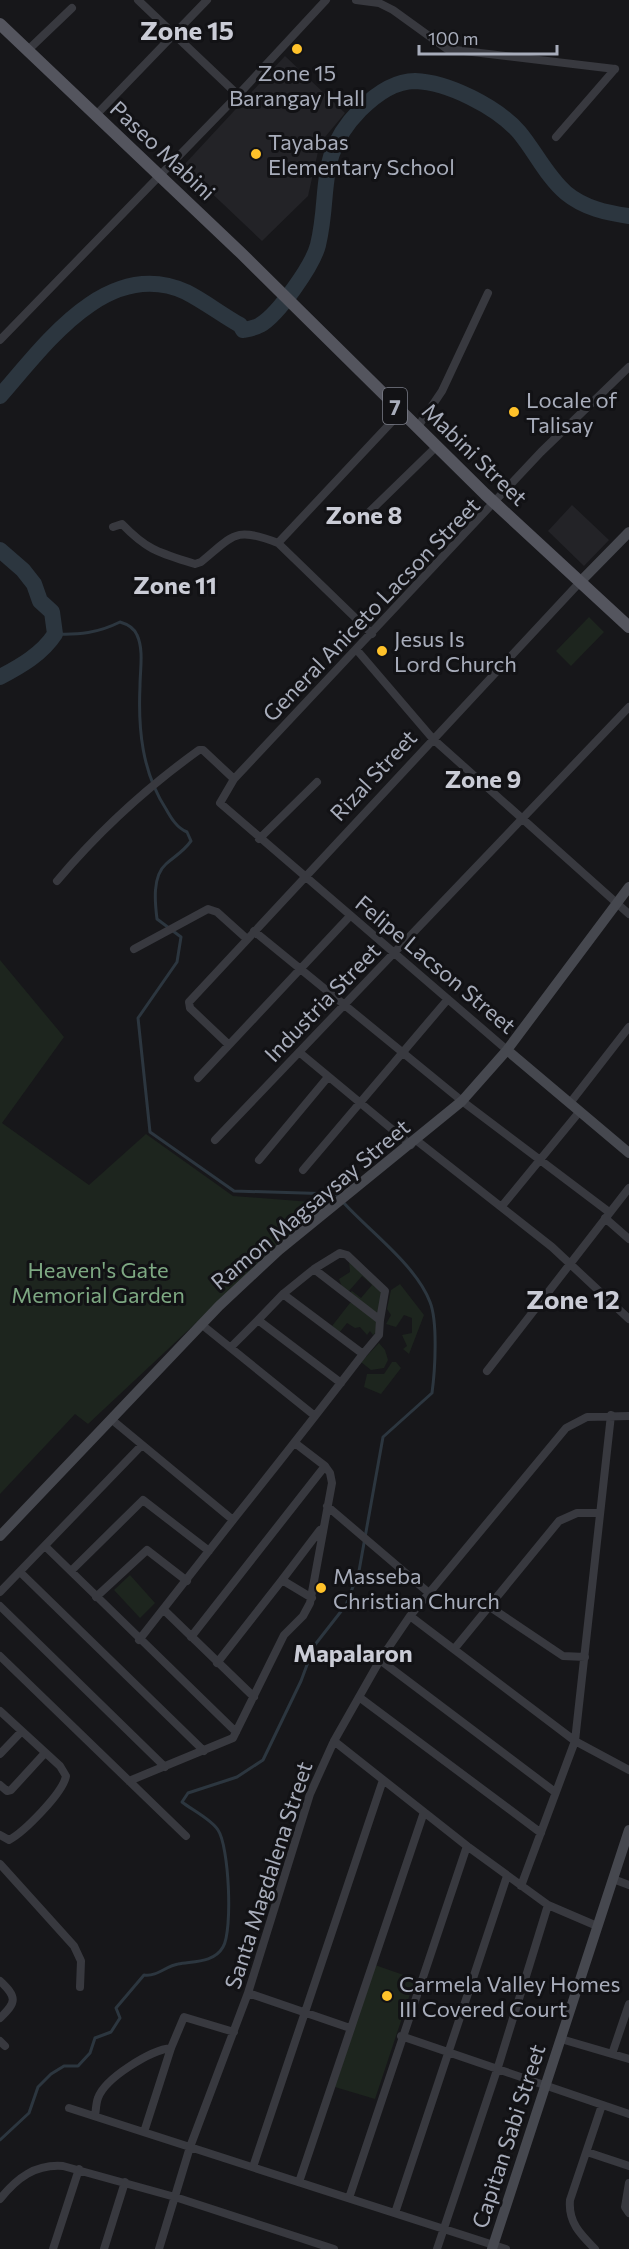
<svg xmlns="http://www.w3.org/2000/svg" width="629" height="2249" font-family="Commissioner,sans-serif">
<rect width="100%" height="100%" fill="#17171a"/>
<path fill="#232327" d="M285,56L345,113L320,143L308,196L262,241L183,166Z
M572,505L609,540L584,566L548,531Z"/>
<path fill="#1d251e" d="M589,617L604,632L571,666L556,651Z
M0,960L64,1037L2,1123L89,1185L146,1134L233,1196L324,1203L88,1424L75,1414L0,1494Z
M349,1261L384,1291L380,1311L376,1314L349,1293L352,1291L361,1298L372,1285L362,1276L349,1291L342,1287L339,1279L350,1272Z
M400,1284L424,1315L409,1354L403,1349L407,1346L402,1335L412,1333V1318L404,1315L396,1327L386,1324L391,1315L387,1309L391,1290Z
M350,1303H355L379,1321L377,1332L373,1335L370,1331L367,1335L360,1327L355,1328L347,1323L339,1333L332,1326Z
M379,1343L385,1350L388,1360L384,1368L371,1370L361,1362Z
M392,1362H396L401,1368L381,1394L364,1387L367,1374H384Z
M130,1575L155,1603L140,1618L114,1590Z
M375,1965L415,1979L375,2099L335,2087Z"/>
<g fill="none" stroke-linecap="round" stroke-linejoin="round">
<path stroke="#2c363f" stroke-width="3" d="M55,634C79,635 98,633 120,622C127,624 134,628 137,635C144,650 140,670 140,686C138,729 142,772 166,809C171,818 177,828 187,832L191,841C183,852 175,856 166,864C152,876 155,903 157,919L181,937L177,962L138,1018L150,1132L234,1191L336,1194L338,1197
M0,2140L29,2113L38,2087L51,2074L64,2066H78L90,2053L95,2038L111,2032L120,2018L116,2008L144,1975C157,1977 166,1966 178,1964C193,1961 214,1963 223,1947C233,1930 229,1846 218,1830C211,1819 192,1810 182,1802L188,1793L237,1777L263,1760L301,1681L314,1646L346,1605L359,1571L383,1437L432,1393C435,1371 438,1322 430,1302C416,1265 369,1231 343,1202"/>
<path stroke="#2c363f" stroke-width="16" d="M0,396C44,346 107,256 186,292C204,301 222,315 240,325L243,330C248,329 255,328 260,325C278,315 313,265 318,245C331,191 315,156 360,110C374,96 394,81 415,81C448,82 497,107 519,132C535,151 547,177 566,193C584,208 607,213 629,216
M0,550L23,570L34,584L40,601L52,612L55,634C42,654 21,666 0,677"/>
<path stroke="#38393f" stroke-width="8" d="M138,0L238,95
M356,0L379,3L393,10L447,49L615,69
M28,50L72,8
M96,115L207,0
M556,137L615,69
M0,340L238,95L326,0
M417,428L442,391L488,293
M360,521L437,446
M113,527L122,524C148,551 160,553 195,564L201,562C234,535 235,526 278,543
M372,634L278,543L401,412
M356,649L433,739L629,914
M259,839L317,782
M57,881C99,831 146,788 199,750H203L234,779
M254,931L462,1101L609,1212
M134,949L208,909L217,912L247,939
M229,1045L190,1008L189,1002L581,581
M507,1050L220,803L234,779L541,452L629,367
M299,1052L411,1145
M198,1078L350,916
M570,1103L629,1027
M215,1140L629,707
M416,1140L552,1247L629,1319
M259,1160L328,1077
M303,1170L448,999
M502,1206L580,1111
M605,1218L629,1239
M314,1269L340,1253L347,1255L385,1291L380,1320
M283,1294L314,1269L380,1320L379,1335L363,1354
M201,1324L315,1416
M231,1347L258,1320
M487,1371L629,1188
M111,1419L233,1520C277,1465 320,1410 363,1354L283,1294L258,1320L341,1383
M327,1506L429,1593
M45,1546L236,1732
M71,1571L143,1500L209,1551
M20,1572L204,1751
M282,1580L320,1530
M0,1592L142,1445
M96,1597L147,1550L187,1581
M0,1606L165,1767
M490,1607L563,1656L585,1657
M164,1610L254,1697
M410,1616L575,1741L629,1770
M191,1637L325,1466L295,1443
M139,1640L233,1520
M455,1648L559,1521L577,1513H600
M0,1656L186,1836
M380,1660L555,1792
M217,1663L282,1580L312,1598
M359,1697L541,1833
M0,1711L60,1766L66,1776C63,1793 24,1832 9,1840L0,1835
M334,1741L467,1846L548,1905L597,1926
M0,1754L21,1732
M129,1781L233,1738L284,1635L303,1616L310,1603L332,1483L330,1473L325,1466
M0,1785L7,1791L11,1790L44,1754
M0,1864L74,1946L81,1961L80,1987
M613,1879L629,1885
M521,1886L575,1741L611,1415
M0,1981C17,1997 17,2002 0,2018
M248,1993L350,2028
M401,2036L629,2114
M561,2039L629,2059
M0,2041L5,2046
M612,2054L629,2004
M69,2108L506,2249
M95,2116C96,2110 96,2103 98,2098C105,2078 151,2050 171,2048
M144,2132L171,2048L184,2017L234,2032
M587,2152L629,2166
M253,2167L383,1780
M299,2182L424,1812
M629,2183L625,2207L629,2213
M349,2198L467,1846
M0,2199C17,2178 35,2164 63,2166L175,2197L334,2249
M395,2213L507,1876
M53,2249L79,2169
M104,2249L125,2182
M159,2249L190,2147L248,1993L310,1794L334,1741L380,1660L410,1616L566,1428L587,1417L629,1416
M437,2249L498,2067L548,1905
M595,2249C580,2234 568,2222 570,2200L602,2105"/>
<path stroke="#46484f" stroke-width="10" d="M581,581L629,532
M507,1050L629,1153
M0,1536L219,1306L279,1250L462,1101L507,1050L629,887
M492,2249L629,1830"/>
<path stroke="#54555e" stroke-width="12" d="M0,24L241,253L485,494L629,627"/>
</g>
<g fill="#ffc22a" stroke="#121215" stroke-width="2">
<circle cx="297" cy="49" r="6"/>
<circle cx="256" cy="154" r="6"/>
<circle cx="514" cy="412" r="6"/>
<circle cx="382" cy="651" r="6"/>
<circle cx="321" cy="1588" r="6"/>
<circle cx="387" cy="1996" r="6"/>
</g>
<g text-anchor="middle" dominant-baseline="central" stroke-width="6" stroke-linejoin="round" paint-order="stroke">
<rect fill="#121215" stroke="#7b7e89" stroke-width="1.5" x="383" y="388" width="24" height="36" rx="4.5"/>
<g font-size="21" font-weight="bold" fill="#a8adbb">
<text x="395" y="406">7</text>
</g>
<g font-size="22" fill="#a8adbb" stroke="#121215" text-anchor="start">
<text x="297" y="72" text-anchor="middle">Zone 15<tspan x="297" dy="25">Barangay Hall</tspan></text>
<text x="268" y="141">Tayabas<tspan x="268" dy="25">Elementary School</tspan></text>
<text x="526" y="399">Locale of<tspan x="526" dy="25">Talisay</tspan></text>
<text x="394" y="638">Jesus Is<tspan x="394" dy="25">Lord Church</tspan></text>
<text x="333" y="1575">Masseba<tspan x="333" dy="25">Christian Church</tspan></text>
<text x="399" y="1983">Carmela Valley Homes<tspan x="399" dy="25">III Covered Court</tspan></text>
</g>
<g font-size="22" fill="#a8adbb" stroke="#121215">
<text transform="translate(163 150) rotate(43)">Paseo Mabini</text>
<text transform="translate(475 454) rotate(44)">Mabini Street</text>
<text transform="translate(371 609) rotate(-46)">General Aniceto Lacson Street</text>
<text transform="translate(373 775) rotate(-47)">Rizal Street</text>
<text transform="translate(436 964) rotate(40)">Felipe Lacson Street</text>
<text transform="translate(322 1002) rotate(-46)">Industria Street</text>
<text transform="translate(310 1204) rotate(-40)">Ramon Magsaysay Street</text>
<text transform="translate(268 1875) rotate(-72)">Santa Magdalena Street</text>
<text transform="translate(508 2136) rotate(-72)">Capitan Sabi Street</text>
</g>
<g font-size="22" fill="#7da882" stroke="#121215">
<text x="98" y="1269">Heaven's Gate<tspan x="98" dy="25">Memorial Garden</tspan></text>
</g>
<g font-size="24" font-weight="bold" fill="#caccd6" stroke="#121215">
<text x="364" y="514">Zone 8</text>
<text x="175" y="584">Zone 11</text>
<text x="483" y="778">Zone 9</text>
<text x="353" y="1652">Mapalaron</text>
</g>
<g font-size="26" font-weight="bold" fill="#caccd6" stroke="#121215">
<text x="187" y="29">Zone 15</text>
<text x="573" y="1298">Zone 12</text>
</g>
</g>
<path d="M419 45v9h138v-9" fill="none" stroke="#a8adbb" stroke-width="3"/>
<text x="428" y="45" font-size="18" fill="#a8adbb" stroke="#121215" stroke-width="4.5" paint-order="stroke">100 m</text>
</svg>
